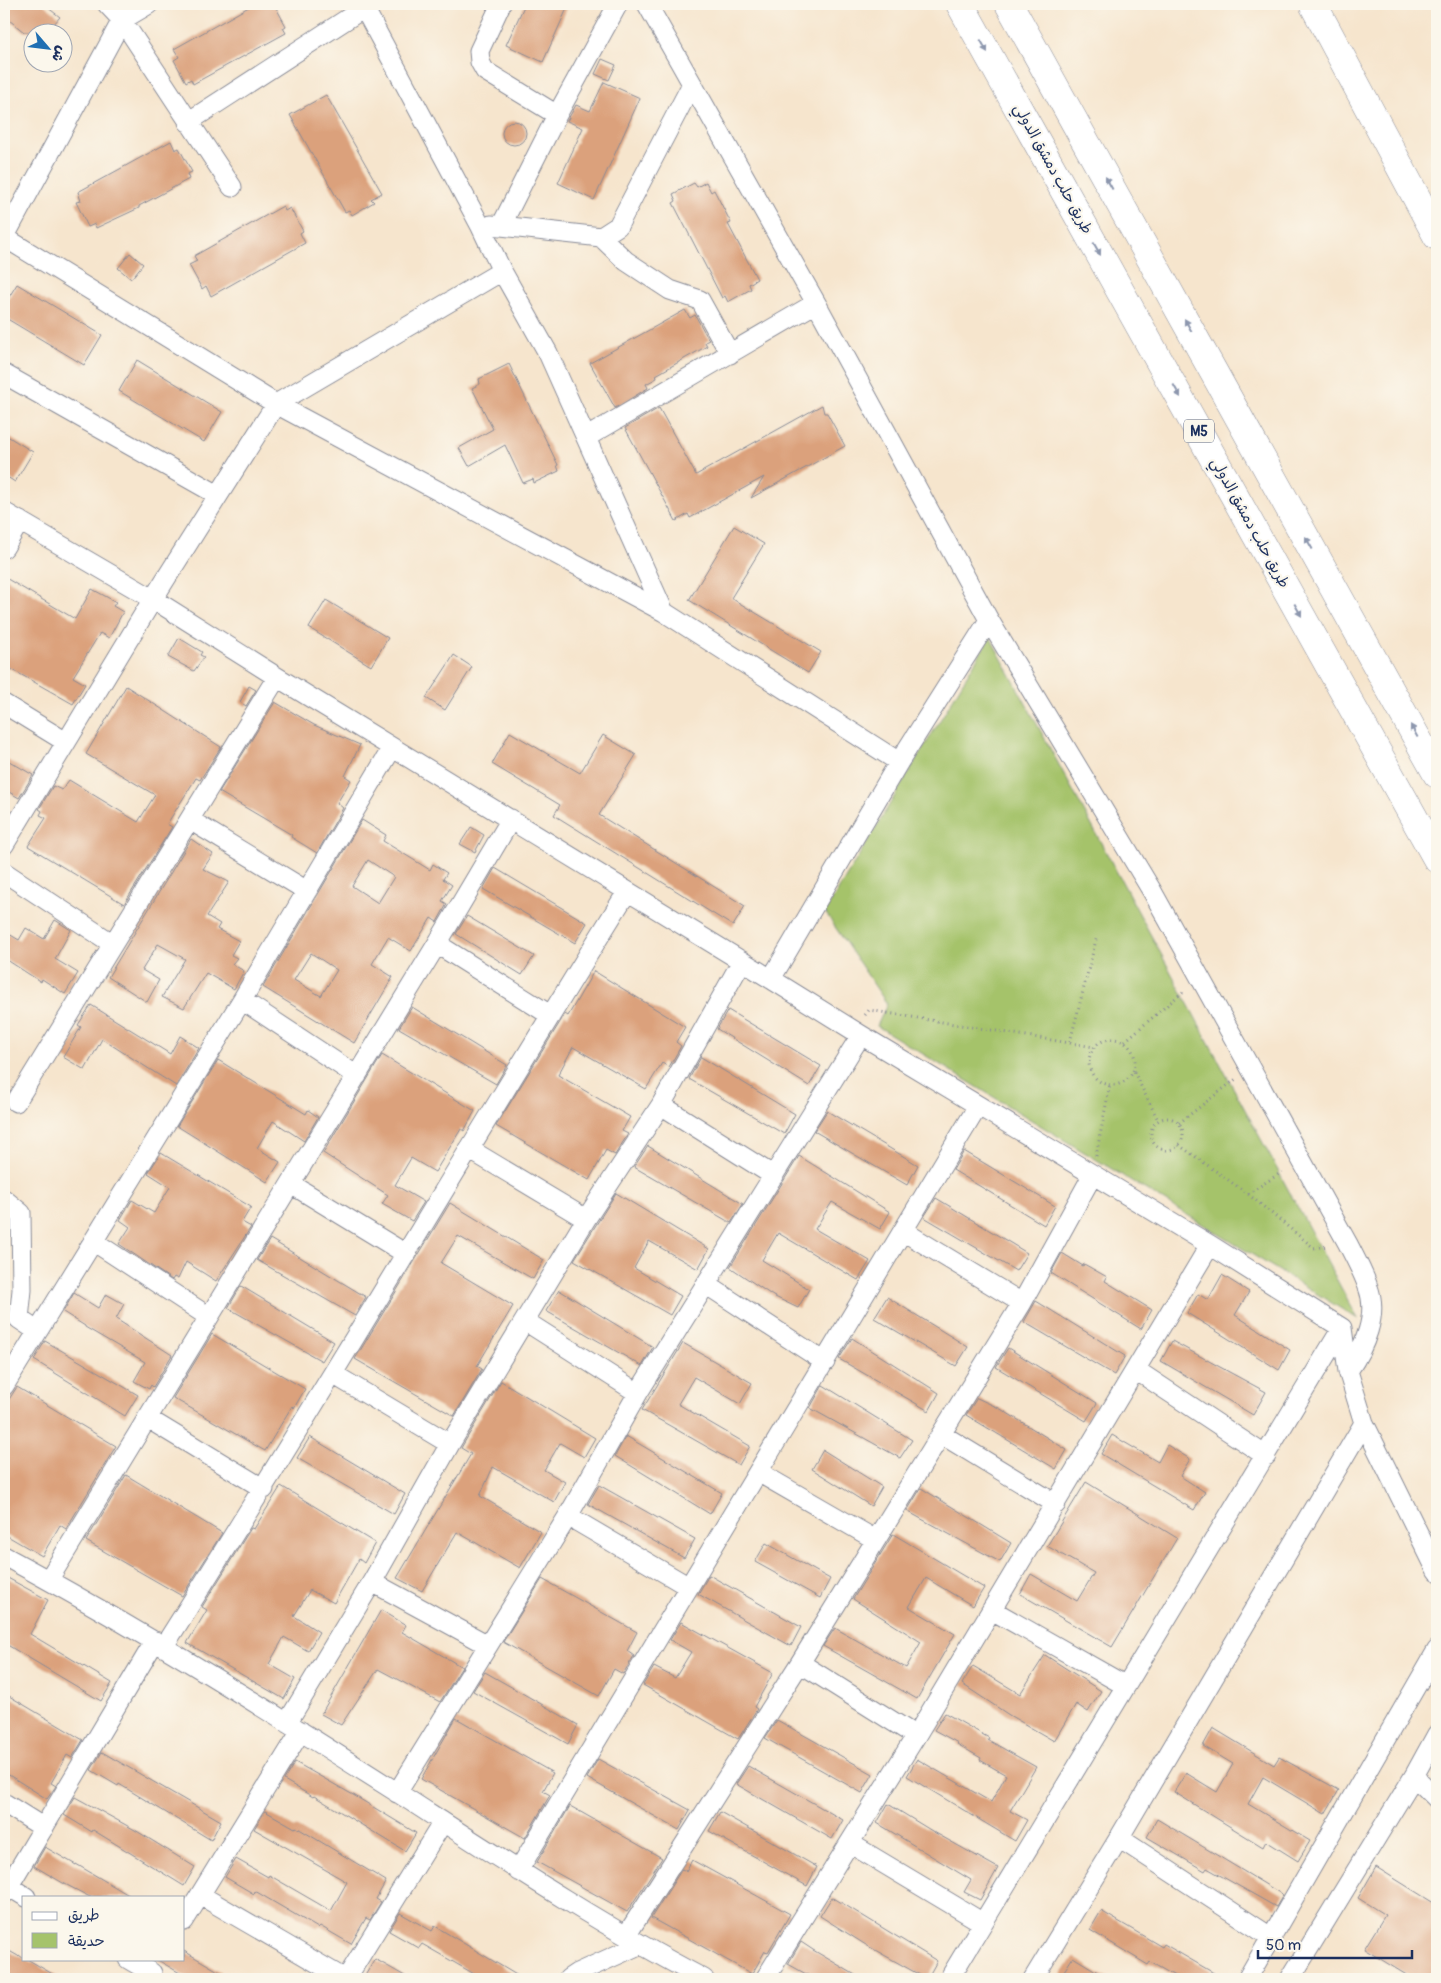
<svg xmlns="http://www.w3.org/2000/svg" width="1441" height="1983" font-family="Pangolin,'Playpen Sans Arabic',sans-serif">
<rect width="100%" height="100%" fill="#fbf7ec"/>
<filter id="ink" filterUnits="userSpaceOnUse"><feTurbulence type="fractalNoise" baseFrequency=".02" numOctaves="2"/><feDisplacementMap in="SourceGraphic" scale="10" xChannelSelector="R" yChannelSelector="G"/><feConvolveMatrix kernelMatrix="1 2 1 2 8 2 1 2 1" color-interpolation-filters="sRGB"/></filter>
<filter id="wash" filterUnits="userSpaceOnUse"><feTurbulence type="fractalNoise" baseFrequency=".0096" numOctaves="4" result="noise"/><feDisplacementMap in="SourceGraphic" scale="20" xChannelSelector="R" yChannelSelector="G"/><feGaussianBlur stdDeviation="1.12" result="paint"/><feColorMatrix in="noise" values="0 0 0 0 0 0 0 0 0 0 0 0 0 0 0 0 0 1.4 0 .05"/><feComposite in="paint" operator="in"/></filter>
<g filter="url(#wash)">
<rect width="100%" height="100%" fill="#f6e5cd"/>
<path fill="#a5c36b" stroke="#607964" d="M990,637L1358,1319L877,1026L887,1004L825,912Z"/>
<g id="blocks">
<path fill="#dba17c" fill-rule="evenodd" d="M4,4H43L60,17L47,32H24L4,16Z
M254,4H274L286,26L283,28L286,33L193,84L191,79L186,82L174,60L179,57L174,49Z
M525,4H569L543,62L506,45Z
M602,59L616,65L609,80L595,74Z
M604,82L640,98L594,200L558,183L583,128L567,121L576,105L590,111Z
M326,95L382,193L371,199L374,202L352,215L349,210L345,212L290,115Z
M502 133a12 12 0 1 1 24 0a12 12 0 1 1-24 0Z
M171,141L175,150L179,148L192,172L187,174L189,179L139,206V208L96,228L95,224L88,227L76,202L81,201L78,192Z
M706,182L711,192L714,190L731,223L728,224L757,279L749,284L751,289L728,302L725,296L722,298L673,203L676,201L673,194L694,183L697,187Z
M283,206L285,211L290,208L303,231L300,233L305,243L211,296L206,286L202,289L189,265L197,261L194,256Z
M130,253L143,264L131,279L118,268Z
M17,284L102,335L84,365L4,317V305Z
M685,310L690,318L695,315L709,340L705,342L707,346L656,375L657,378L646,384L648,388L615,408L590,363Z
M137,360L222,412L204,442L119,391Z
M509,364L558,465H557L559,471L534,483L533,479L523,483L505,445L469,466L459,448L493,429L472,388L480,384L479,379Z
M822,405L824,413H827L845,446L751,498L764,477L690,518L688,514L676,521L625,428L659,408L696,475Z
M4,434L33,452L15,482L4,475Z
M734,526L764,544L731,598L821,652L808,673L689,600Z
M4,577L75,619L92,589L116,602L113,606L123,612L109,638L100,633L73,677L85,684L73,704L4,665Z
M326,600L388,638L371,666L309,628Z
M179,638L202,652L200,655L204,657L194,671L168,657Z
M454,655L472,667L445,710L426,698Z
M126,686L221,747L200,780L196,778L167,824L172,827L124,904L28,846L46,818L40,815L42,811L39,809L53,786L62,790L69,780L138,822L155,795L86,754Z
M249,686L256,690L246,706L240,702Z
M275,702L314,725L360,745L345,776L351,780L337,803L343,808L317,853L291,837L292,835L219,792Z
M510,732L580,773L603,735L636,755L599,815L745,906L733,926L554,815L560,805L492,764Z
M4,758L33,775L19,798L4,789Z
M362,820L386,835L383,841L430,870L433,864L447,873L443,879L452,885L442,901L447,904L437,922L431,918L411,951L388,937L372,964L393,977L354,1043L263,987ZM368,860L394,877L378,903L352,886ZM311,953L337,970L321,996L294,980Z
M471,827L484,835L475,852L460,844Z
M191,839L213,854L203,869L229,882L207,916L220,924L217,929L239,941L231,955L237,958L232,964L244,971L234,989L206,973L184,1008L162,997L185,959L158,944L142,970L159,980L147,1002L108,977Z
M495,868L587,923L575,943L483,889Z
M467,916L534,956L522,975L456,934Z
M55,920L71,930L55,959L78,973L65,994L42,979L41,982L4,958V931L19,940L26,928L44,939Z
M594,971L685,1027L676,1042L681,1046L669,1067L662,1063L646,1089L573,1047L558,1075L630,1117L622,1131L628,1134L615,1155L606,1150L589,1180L496,1126L565,1014L568,1016Z
M91,1005L170,1054L180,1036L199,1048L176,1086L102,1039L85,1070L63,1057L81,1027L78,1025Z
M412,1007L507,1065L496,1084L399,1028Z
M728,1010L821,1066L809,1086L717,1029Z
M382,1055L475,1111L464,1131L461,1129L435,1172L411,1158L395,1185L424,1202L412,1221L382,1204L388,1195L323,1153Z
M701,1057L795,1114L784,1134L689,1079Z
M218,1060L306,1114L308,1110L318,1117L304,1141L273,1121L257,1148L280,1162L267,1182L177,1126Z
M827,1111L918,1165L907,1185L814,1131Z
M648,1146L743,1204L731,1223L634,1167Z
M964,1151L1055,1206L1044,1225L953,1170Z
M161,1153L251,1207L242,1222L251,1227L216,1281L186,1262L178,1279L174,1277L172,1280L119,1244L130,1227L120,1220L132,1200L154,1213L170,1187L148,1173Z
M799,1156L890,1212L880,1229L832,1202L815,1229L870,1261L858,1280L778,1233L762,1260L809,1289L798,1308L773,1296L730,1267Z
M616,1193L709,1249L698,1269L649,1241L634,1268L681,1296L670,1315L574,1260Z
M936,1198L1027,1253L1016,1271L924,1217Z
M450,1203L544,1260L533,1279L458,1236L441,1263L513,1306L477,1366L482,1369L454,1416L355,1359Z
M270,1239L366,1297L355,1316L257,1260Z
M1062,1253L1083,1266L1084,1264L1107,1277L1105,1281L1152,1310L1141,1329L1051,1273Z
M1222,1275L1249,1292L1235,1315L1290,1350L1279,1370L1187,1313L1198,1294L1208,1300Z
M241,1286L334,1342L322,1361L228,1308Z
M559,1290L653,1347L642,1366L546,1311Z
M74,1293L98,1308L106,1294L124,1304L116,1319L172,1355L153,1387L151,1385L149,1389L134,1381L145,1362L85,1327V1326L63,1312Z
M887,1297L968,1347L956,1366L874,1318Z
M1036,1301L1125,1356L1114,1375L1024,1322Z
M212,1334L305,1389L294,1408L292,1406L265,1451L173,1398Z
M852,1338L939,1393L929,1411L839,1359Z
M45,1341L138,1395L125,1416L34,1360Z
M1172,1341L1266,1392L1253,1415L1161,1361Z
M683,1343L752,1383L740,1404L694,1377L678,1404L750,1446L739,1465L642,1410Z
M1008,1348L1097,1403L1086,1421L996,1367Z
M501,1381L595,1438L584,1457L560,1443L544,1470L565,1482L554,1502L493,1467L480,1496L541,1532L520,1568L457,1532L422,1591L397,1578L471,1454L461,1448Z
M823,1385L912,1440L900,1458L810,1408Z
M17,1387L116,1446L66,1529L60,1525L42,1556L4,1534V1407Z
M977,1398L999,1408L1067,1450L1056,1469L966,1415Z
M1112,1435L1158,1462L1167,1445L1190,1459L1180,1476L1205,1492L1194,1510L1101,1454Z
M626,1436L722,1493L710,1514L615,1456Z
M310,1437L405,1494L394,1514L297,1458Z
M823,1450L882,1487L871,1506L812,1469Z
M126,1475L222,1533L182,1596L86,1541Z
M1086,1482L1177,1538L1112,1647L1020,1594L1031,1574L1077,1601L1094,1573L1047,1546Z
M599,1485L695,1539L684,1558L588,1504Z
M281,1486L375,1543L364,1563L359,1559L334,1603L310,1590L294,1616L319,1632L308,1651L284,1637L269,1664L295,1679L284,1699L187,1643L207,1610L202,1607L251,1528L254,1529Z
M921,1488L1011,1543L1000,1562L907,1511Z
M893,1534L984,1588L973,1606L926,1578L909,1607L955,1634L917,1699L823,1646L835,1628L906,1668L921,1642L853,1599Z
M766,1543L830,1579L820,1598L755,1562Z
M709,1575L801,1627L791,1646L698,1594Z
M4,1576L48,1600L30,1634L112,1683L101,1701L4,1643Z
M542,1579L637,1632L627,1651L634,1656L623,1674L614,1669L599,1696L503,1642Z
M381,1610L406,1625L402,1632L462,1667L440,1702L378,1669L341,1725L321,1714Z
M681,1622L773,1673L754,1707L757,1709L738,1739L643,1685L654,1667L675,1678L691,1652L670,1640Z
M1045,1655L1101,1691L1088,1712L1076,1704L1054,1741L1009,1715L962,1684L973,1666L1020,1694Z
M485,1672L578,1725L568,1744L473,1691Z
M4,1693L83,1740L72,1758L67,1755L51,1783L56,1786L47,1799L4,1772Z
M945,1713L989,1738L988,1740L1036,1767L1010,1811L1027,1820L1015,1841L907,1776L917,1759L991,1802L1006,1775L980,1760L981,1758L957,1744L958,1743L934,1730Z
M456,1718L553,1773L543,1791L550,1795L525,1838L421,1779Z
M777,1720L873,1774L862,1793L765,1738Z
M1213,1728L1274,1765L1279,1757L1339,1790L1325,1814L1263,1777L1248,1804L1310,1841L1298,1861L1266,1841L1263,1847L1174,1792L1186,1773L1217,1792L1233,1764L1203,1746Z
M102,1752L221,1821L211,1840L119,1784L118,1786L91,1770Z
M598,1759L690,1810L679,1830L587,1778Z
M295,1762L355,1796L416,1833L405,1851L314,1796L313,1797L284,1780Z
M748,1766L843,1820L832,1839L736,1784Z
M75,1797L135,1830L195,1867L184,1886L93,1830L92,1832L64,1815Z
M888,1804L932,1831L998,1868L980,1900L964,1892L971,1880L877,1823Z
M570,1806L662,1858L627,1912L537,1862Z
M265,1811L295,1828L296,1827L386,1881L376,1899L381,1902L370,1920L366,1918L351,1944L320,1926L318,1928L255,1891L254,1894L225,1877L236,1859L268,1877L269,1875L331,1911L347,1882L254,1829Z
M720,1812L817,1867L807,1886L709,1831Z
M1157,1819L1283,1895L1276,1907L1207,1868L1205,1871L1147,1837Z
M45,1847L76,1865V1864L132,1897H90L63,1883L34,1866Z
M692,1860L790,1914L768,1952L765,1951L752,1974L651,1918L682,1869L686,1871Z
M1376,1867L1437,1905V1979H1413L1364,1949L1385,1915L1358,1898Z
M832,1897L937,1961L927,1979L866,1945L820,1916Z
M1101,1911L1162,1947L1164,1944L1224,1979H1180L1150,1962L1148,1965L1090,1930Z
M400,1913L432,1931L435,1926L523,1979H483L422,1944L419,1948L389,1931Z
M801,1942L813,1950L862,1979H815L788,1964Z
M4,1948L18,1956L19,1955L24,1959H27L61,1979H19L4,1970Z
M184,1951L232,1979H190L156,1959H184Z
M1073,1957L1109,1979H1059Z
M375,1959L410,1979H363Z"/>
</g>
</g>
<g filter="url(#ink)">
<use href="#blocks" fill-opacity="0" stroke="#888a96" stroke-width="1"/>
<g fill="none" stroke-linecap="round" stroke-linejoin="round">
<g stroke="#888a96" stroke-width="21">
<path id="street" d="M107,4L122,20L232,187
M362,4L480,225L502,271L548,353L664,612
M501,4L479,51L480,62L485,71L557,115
M647,4L816,303L989,620L1152,891L1348,1244C1355,1258 1363,1272 1368,1287C1379,1315 1364,1348 1348,1371
M188,122L364,8L367,4
M491,225L501,226L557,115L618,4
M501,226L601,237L618,226L692,84
M4,237L276,404L664,612L899,762
M601,237L626,261L670,290L700,300L730,354
M4,238L122,20L149,4
M4,374L218,495
M587,437L816,303
M4,512L153,599L277,677L771,979L861,1035L1210,1245L1342,1328L1348,1371L1364,1423L1437,1571
M4,548L20,521
M4,704L66,742
M190,820L307,891
M4,845L153,599L276,404L502,271
M4,872L113,944
M437,944L550,1015
M771,979L899,762L989,620
M242,1000L357,1076
M16,1102L277,677
M661,1105L774,1176
M469,1149L586,1219
M291,1184L406,1254
M4,1199L21,1213L22,1290L19,1319L37,1331
M903,1231L1022,1303
M93,1241L209,1317
M707,1285L825,1362
M525,1321L638,1393
M1136,1370L1266,1456
M333,1374L450,1444
M4,1386L242,1000L392,748
M147,1418L264,1489
M941,1434L1056,1504
M758,1472L876,1540
M568,1516L689,1587
M4,1556C138,1628 266,1709 395,1791C496,1856 597,1923 704,1979
M49,1579L437,944L511,819
M372,1582L488,1645
M992,1610L1126,1686
M164,1646C322,1397 471,1142 627,892
M800,1663L916,1736
M287,1723L372,1582L450,1444L586,1219L661,1105L742,961
M1414,1776L1437,1799
M397,1793L568,1516L638,1393L861,1035
M4,1803L44,1828
M1119,1838L1272,1938
M851,1844L983,1923
M518,1871L978,1106
M8,1886L26,1897
M4,1894L155,1641
M200,1895L345,1979
M184,1921L301,1731
M626,1936L800,1663L1022,1303L1092,1176
M128,1959L152,1973
M346,1979L443,1822
M568,1979L577,1973L639,1945
M765,1979L916,1736L1210,1245
M949,1979L1342,1328
M1033,1979L1119,1838L1364,1423
M1247,1979L1437,1650
M1290,1979L1414,1776L1437,1734"/>
</g>
<g stroke="#888a96" stroke-width="29">
<path id="secondary" d="M1313,4L1437,236"/>
</g>
<g stroke="#888a96" stroke-width="29">
<path id="highway" d="M960,4L1437,859
M1009,4L1437,774"/>
</g>
<path stroke="#888a96" stroke-width="3" stroke-dasharray="1 4" stroke-linecap="butt" d="M865,1015L869,1010L1094,1047
M1089 1062a23 23 0 1 1 46 0a23 23 0 1 1-46 0Z
M1125,1041L1185,990
M1070,1042L1097,936
M1134,1072L1158,1120
M1151 1134a16 16 0 1 1 32 0a16 16 0 1 1-32 0Z
M1179,1123L1236,1079
M1179,1145L1248,1194L1314,1248L1328,1246
M1096,1156L1110,1085
M1248,1194L1285,1170"/>
<use href="#street" stroke="#fff" stroke-width="19"/>
<use href="#secondary" stroke="#fff" stroke-width="28"/>
<use href="#highway" stroke="#fff" stroke-width="28"/>
</g>
<defs><path id="oneway-solid" d="M-6-.8H1V-3.2L6.5 0L1 3.2V.8H-6Z" transform="scale(1.25)"/></defs>
<g fill="#8d97ae">
<use href="#oneway-solid" transform="translate(984 46) rotate(61)"/>
<use href="#oneway-solid" transform="translate(1109 183) rotate(-119)"/>
<use href="#oneway-solid" transform="translate(1097 249) rotate(61)"/>
<use href="#oneway-solid" transform="translate(1188 325) rotate(-119)"/>
<use href="#oneway-solid" transform="translate(1177 391) rotate(61)"/>
<use href="#oneway-solid" transform="translate(1309 543) rotate(-119)"/>
<use href="#oneway-solid" transform="translate(1298 610) rotate(61)"/>
<use href="#oneway-solid" transform="translate(1414 731) rotate(-119)"/>
</g>
</g>
<g text-anchor="middle" dominant-baseline="central" stroke-width="4.5" stroke-linejoin="round" paint-order="stroke">
<rect fill="#fbf7ec" stroke="#5e6b89" stroke-width="1" x="1184" y="419.5" width="30" height="23" rx="4"/>
<g font-size="14" font-weight="bold" fill="#1b2f5e">
<text x="1199" y="431">M5</text>
</g>
<g font-size="15" fill="#1b2f5e" stroke="#fbf7ec">
<text transform="translate(1053 169) rotate(61)">طريق حلب دمشق الدولي</text>
<text transform="translate(1250 523) rotate(61)">طريق حلب دمشق الدولي</text>
</g>
</g>
<rect width="1441" height="1983" fill="none" stroke="#fbf7ec" stroke-width="20"/>
<rect x="22" y="1896" width="162" height="65" fill="#fbf7ec" stroke="#a1a7b3"/>
<rect x="32" y="1912" width="25" height="8" fill="#ffffff" stroke="#a1a7b3"/>
<text x="68" y="1920" font-size="15" fill="#1b2f5e">طريق</text>
<rect x="32" y="1933" width="25" height="15" fill="#a5c36b" stroke="#a1a7b3"/>
<text x="68" y="1946" font-size="15" fill="#1b2f5e">حديقة</text>
<g transform="translate(48 48) rotate(118)"><circle r="24" fill="#fbf7ec" stroke="#a1a7b3"/>
<path d="M0-4L9 19L0 12L-9 19Z" fill="#1f6fb2"/>
<text y="-8" font-size="14" font-weight="bold" text-anchor="middle" fill="#1b2f5e">ش</text>
</g>
<path d="M1258 1950v8h154v-8" fill="none" stroke="#1b2f5e" stroke-width="2.5"/>
<text x="1266" y="1950" font-size="15" fill="#1b2f5e" stroke="#fbf7ec" stroke-width="4" paint-order="stroke">50 m</text>
</svg>
